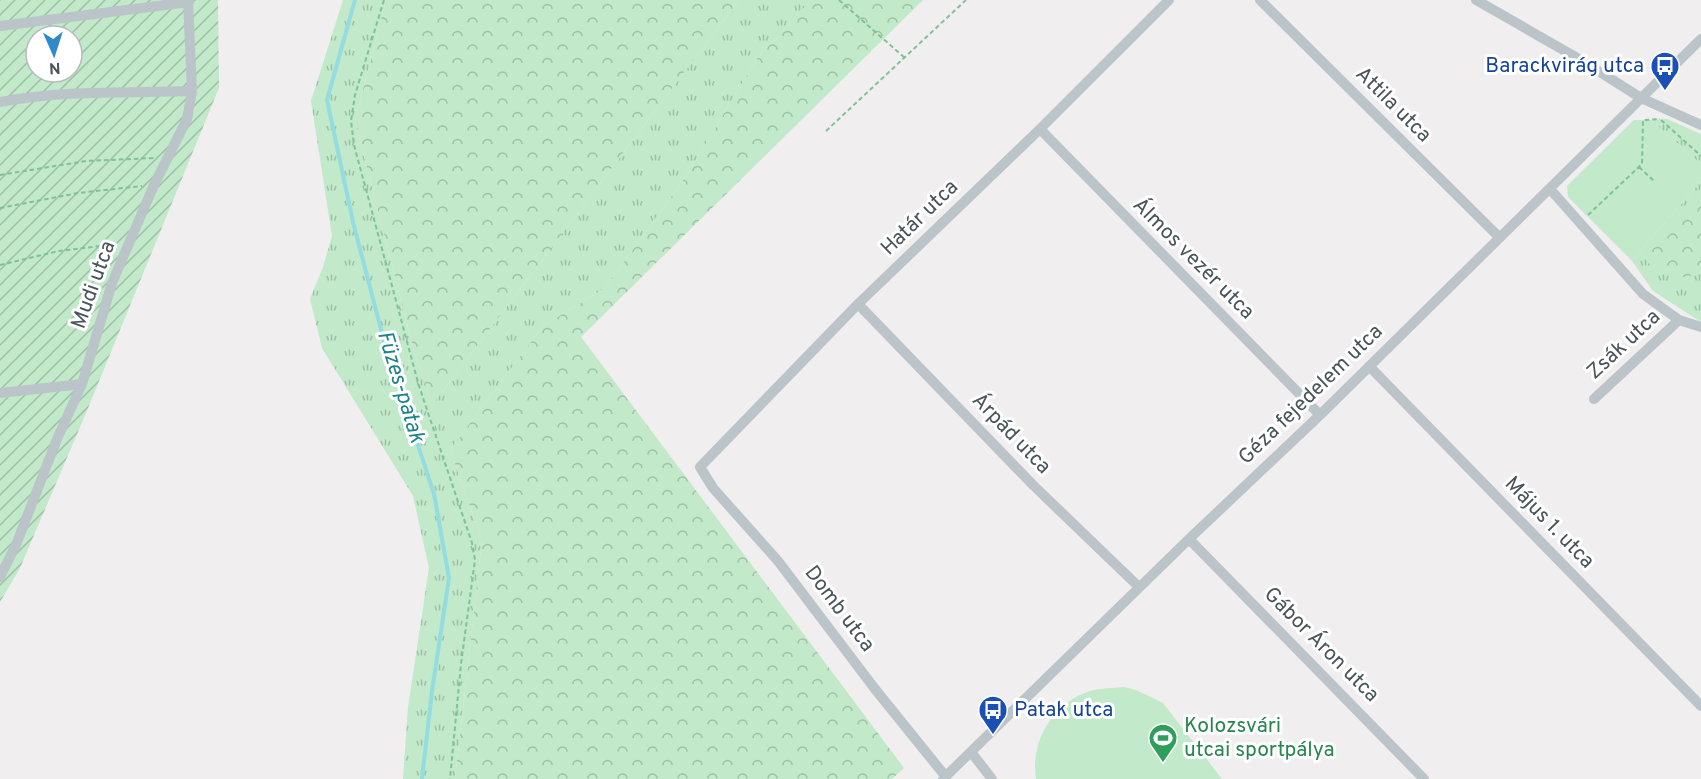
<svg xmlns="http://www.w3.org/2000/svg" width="1701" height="779" font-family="Overpass,sans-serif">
<defs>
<pattern id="grass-tufts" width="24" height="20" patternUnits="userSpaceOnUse" patternTransform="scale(1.5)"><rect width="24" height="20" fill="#c1e9ca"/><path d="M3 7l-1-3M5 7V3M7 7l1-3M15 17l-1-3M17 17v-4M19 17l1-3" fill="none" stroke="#9fbfa7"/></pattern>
<pattern id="forest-crowns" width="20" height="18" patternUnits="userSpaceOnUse" patternTransform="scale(1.5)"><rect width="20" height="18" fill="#c1e9ca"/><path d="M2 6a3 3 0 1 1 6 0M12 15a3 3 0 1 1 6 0" fill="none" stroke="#9fbfa7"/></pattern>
<pattern id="garden-furrows" width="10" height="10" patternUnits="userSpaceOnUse" patternTransform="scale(1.5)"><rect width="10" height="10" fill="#c1e9ca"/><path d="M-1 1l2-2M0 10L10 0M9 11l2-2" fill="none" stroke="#9fbfa7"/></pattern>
</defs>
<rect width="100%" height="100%" fill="#f0eeee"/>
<path fill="url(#grass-tufts)" d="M343,0H386L355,121L415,355L433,404L739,0H811L758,57L687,175L605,288L543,326L450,450L482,540L455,779H403L408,707L429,568L413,496L322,348L310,299L323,267L332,236L311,101Z
M1667,119L1701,134V164L1651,120Z
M1701,181V322L1653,291L1632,261Z"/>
<path fill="url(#forest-crowns)" d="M386,0H739L433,404L415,355L355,121Z
M811,0H923L581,337L904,768L892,779H455L482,540L450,450L543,326L605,288L687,175L758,57Z
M1701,188V273L1685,277L1656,273L1644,257L1652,245L1668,236L1692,213V199Z"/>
<path fill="#c1e9ca" d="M1634,120H1651L1701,164V181L1632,261L1568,197L1567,186Z
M1123,687L1136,690L1163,703L1222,779H1036C1030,741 1053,703 1090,691C1101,688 1112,688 1123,687Z"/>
<path fill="url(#garden-furrows)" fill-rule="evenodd" d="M0,0H218L219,88L86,413L20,568L0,602ZM36,36H72V72H36Z"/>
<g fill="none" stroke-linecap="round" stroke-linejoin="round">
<path stroke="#94dce0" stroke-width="4" d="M355,0L327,100L353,222L384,341L434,494L449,578L432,691L422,779"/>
<path stroke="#7ec296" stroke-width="2" stroke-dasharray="4.5 3" stroke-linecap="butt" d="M384,0L355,95L351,121L354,145L419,386L472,543L475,560L461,664L450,779
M839,0L905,58
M1661,120L1701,156
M826,131L966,0
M1639,167L1654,181
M0,175L86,161L154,158
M0,208L78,193L142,186
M1588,215L1642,164L1643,120L1660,119
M0,265L59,251L117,244"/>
<path stroke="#bbc4c9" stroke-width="10" d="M1260,0L1499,237
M1476,0L1581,60L1641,98L1701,125
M0,26L189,2
M0,102C62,90 128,93 192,91
M1040,129L1320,415
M1550,189L1643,294L1679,320L1701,327
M858,304L1033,485L1139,587
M1369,366L1701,706
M0,393L82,384
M1594,399L1679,320
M1189,539L1424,779
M0,577L16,545L57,439L82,384L112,283L154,185L187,119L192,91L188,0
M971,752L992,779
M946,777L875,689L778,561L713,488L700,467L858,304L1040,129L1169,0
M943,779L1189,539L1320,415L1701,39"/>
</g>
<defs>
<g id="bus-pin" transform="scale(1.5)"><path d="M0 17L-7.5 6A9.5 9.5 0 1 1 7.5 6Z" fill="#1a4fb4" stroke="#fff"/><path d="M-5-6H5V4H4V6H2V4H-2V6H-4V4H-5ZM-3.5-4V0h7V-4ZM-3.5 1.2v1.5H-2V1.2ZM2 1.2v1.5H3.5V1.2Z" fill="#fff"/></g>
<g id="stadium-pin" transform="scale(1.5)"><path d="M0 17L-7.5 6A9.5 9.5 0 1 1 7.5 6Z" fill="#2e9e5b" stroke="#fff"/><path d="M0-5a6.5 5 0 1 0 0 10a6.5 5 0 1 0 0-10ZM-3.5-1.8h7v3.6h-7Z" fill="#fff"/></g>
</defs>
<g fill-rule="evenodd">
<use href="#bus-pin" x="1665" y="66"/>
<use href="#bus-pin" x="993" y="710"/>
<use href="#stadium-pin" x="1163" y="738"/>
</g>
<g text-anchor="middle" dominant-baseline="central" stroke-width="6" stroke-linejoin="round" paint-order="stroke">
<g font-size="21" fill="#164399" stroke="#fff" text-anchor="end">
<text x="1644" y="66">Barackvirág utca</text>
<text x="1014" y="710" text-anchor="start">Patak utca</text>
</g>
<g font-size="21" fill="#485459" stroke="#fff">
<text transform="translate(1393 105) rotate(45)">Attila utca</text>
<text transform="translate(920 218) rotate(-44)">Határ utca</text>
<text transform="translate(1193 259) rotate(45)">Álmos vezér utca</text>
<text transform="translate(94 285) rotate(-70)">Mudi utca</text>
<text transform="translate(1624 345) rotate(-43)">Zsák utca</text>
<text transform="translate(1311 395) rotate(-44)">Géza fejedelem utca</text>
<text transform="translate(1011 434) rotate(46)">Árpád utca</text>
<text transform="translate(1549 523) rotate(46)">Május 1. utca</text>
<text transform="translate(839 609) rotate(53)">Domb utca</text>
<text transform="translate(1321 645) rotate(45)">Gábor Áron utca</text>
</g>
<g font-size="21" fill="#27864d" stroke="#fff" text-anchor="start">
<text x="1184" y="726">Kolozsvári<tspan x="1184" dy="24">utcai sportpálya</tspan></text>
</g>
<g font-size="22" font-style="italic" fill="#1d8389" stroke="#fff">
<text transform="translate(400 387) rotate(73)">Füzes-patak</text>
</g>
</g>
<g transform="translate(54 54) rotate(177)"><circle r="28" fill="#ffffff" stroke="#b6bbbd" stroke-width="1.5"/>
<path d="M0-4.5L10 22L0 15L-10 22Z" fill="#2f8ac9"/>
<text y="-9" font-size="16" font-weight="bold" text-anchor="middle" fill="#485459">N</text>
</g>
</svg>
